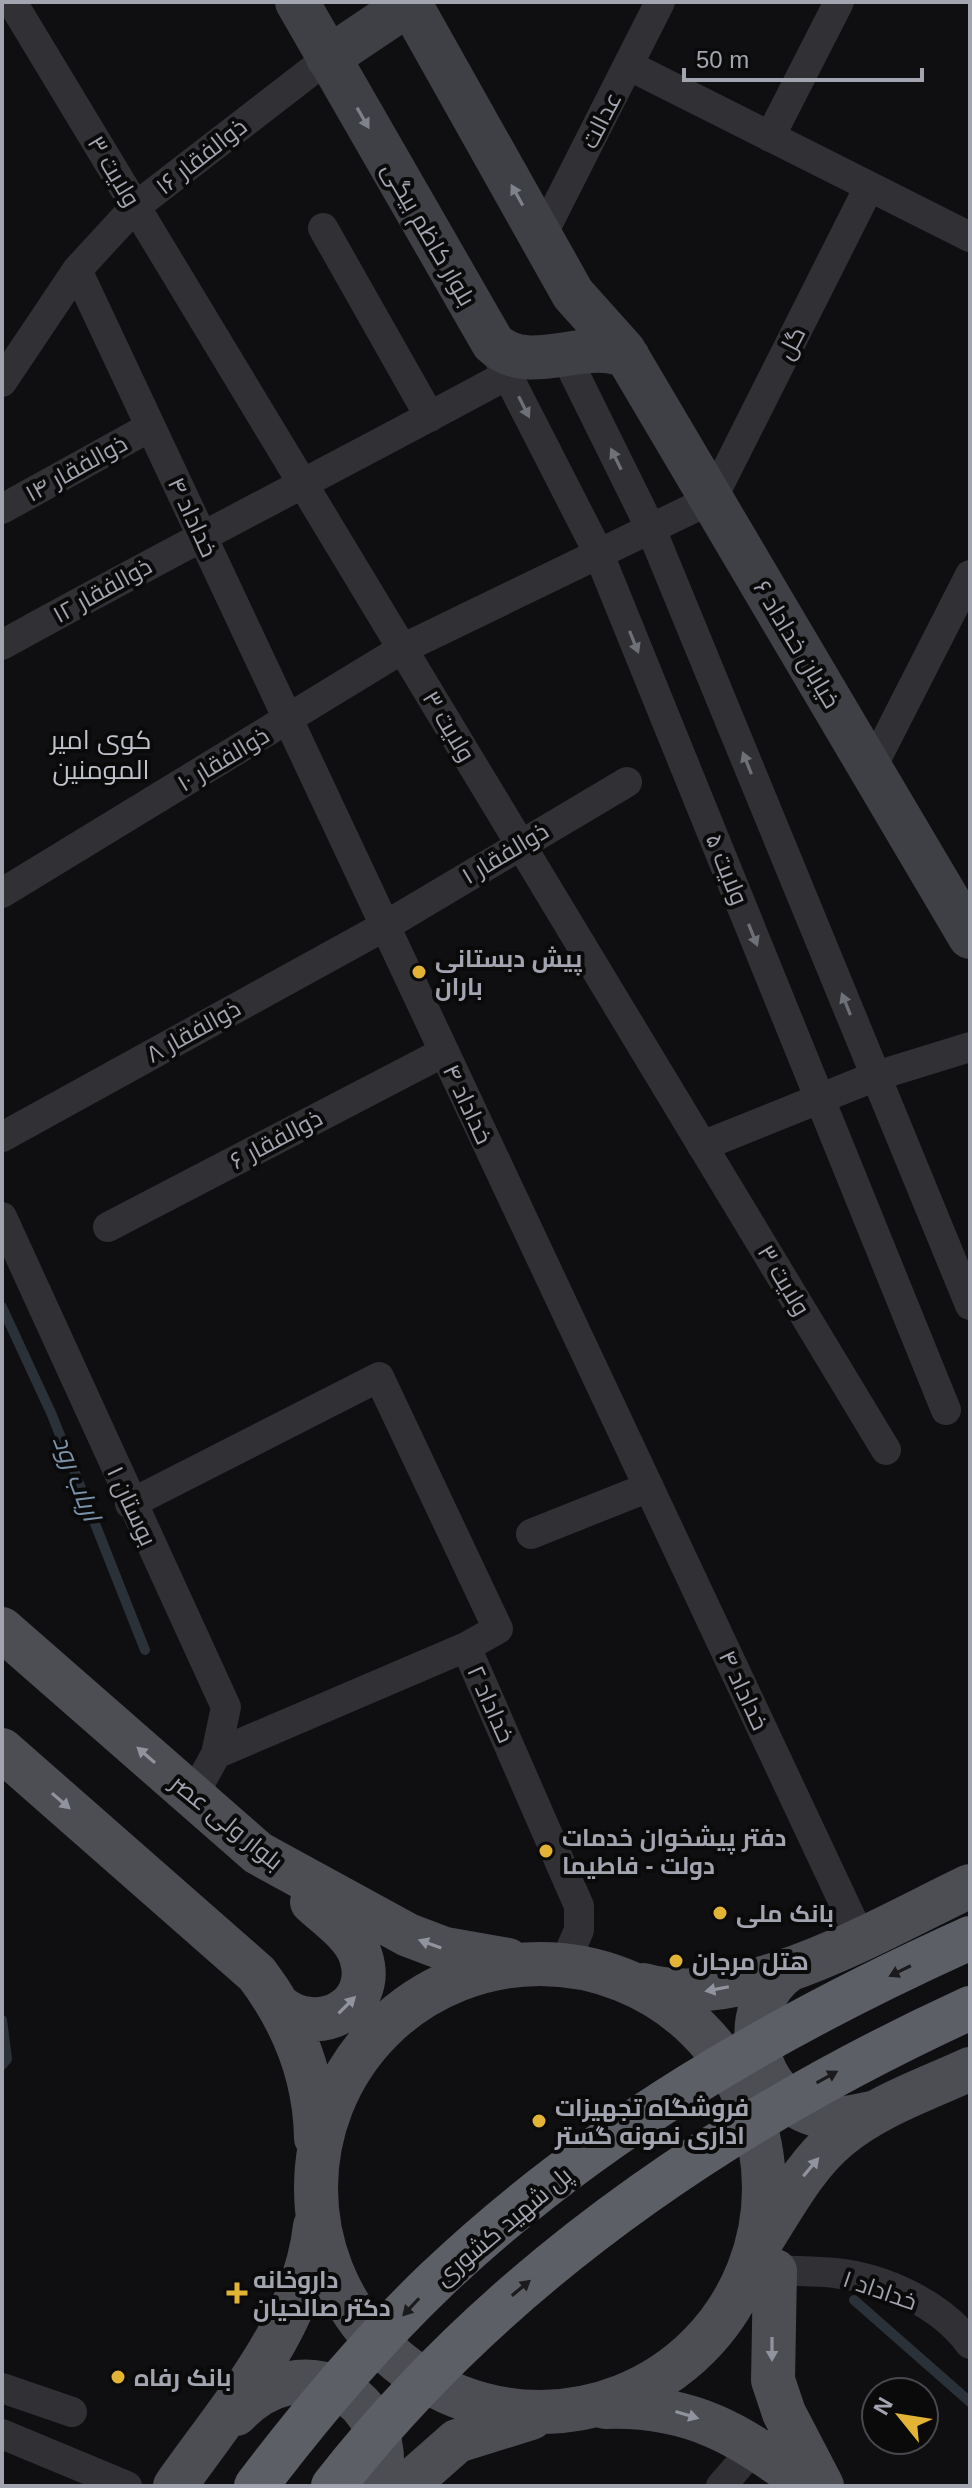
<svg xmlns="http://www.w3.org/2000/svg" width="972" height="2488" font-family="Helvetica,Cairo,sans-serif">
<rect width="100%" height="100%" fill="#0f0f11"/>
<g fill="none" stroke-linecap="round" stroke-linejoin="round">
<path stroke="#2a3138" stroke-width="10" d="M2,1307L52,1415L145,1650
M2,2020L7,2059L2,2065
M854,2300L970,2402"/>
<path stroke="#313135" stroke-width="30" d="M12,2L886,1450
M628,65L970,237
M770,137L839,2
M323,228L430,417
M541,237L660,2
M77,270L860,1937
M489,339L598,552L946,1410
M564,353L651,529L970,1305
M2,382L77,270L135,207L328,58
M2,509L150,427
M2,645C169,552 339,466 507,375
M871,769L970,575
M2,893L402,649L712,499L869,187
M2,1137L385,926L627,782
M702,1146L876,1076L970,1047
M2,1217L226,1707L216,1754L193,1796
M108,1227L444,1052
M130,1504L379,1377L498,1629L466,1647L579,1906V1930L564,1965
M531,1534L649,1487
M216,1754L466,1647
M749,2267C778,2272 806,2270 835,2273C884,2278 941,2304 970,2344
M2,2388L72,2412
M2,2434L127,2486
M721,2486L755,2447"/>
<path stroke="#3f4045" stroke-width="44" d="M297,2L493,343C530,378 585,336 628,357
M409,2L573,294L624,351L970,937
M328,58L410,3"/>
<path stroke="#4d4e54" stroke-width="44" d="M2,1629L258,1853L408,1935L445,1949L508,1960
M2,1750L257,1974C294,2023 315,2077 316,2138
M316 2188a224 224 0 1 1 448 0a224 224 0 1 1-448 0Z
M790,1969C732,2009 754,2100 820,2116C839,2121 858,2116 876,2112
M643,1985C741,2013 881,1928 970,1886
M279,2006C317,2038 377,2008 361,1957C355,1935 329,1918 312,1902
M762,2240C785,2204 806,2164 839,2137C876,2106 927,2089 970,2069
M775,2271L773,2380L784,2413L822,2486
M605,2407C690,2404 743,2435 808,2486
M236,2414C301,2346 398,2392 380,2486
M175,2486C231,2406 304,2326 315,2226
M406,2486L457,2441L531,2418"/>
<path stroke="#5d5f66" stroke-width="44" d="M256,2486C310,2415 371,2342 436,2280C590,2133 777,2025 970,1938
M333,2486C500,2273 726,2120 970,2008"/>
</g>
<defs><path id="oneway-solid" d="M-6-.8H1V-3.2L6.5 0L1 3.2V.8H-6Z" transform="scale(2)"/></defs>
<g fill="#7f828b">
<use href="#oneway-solid" transform="translate(363 118) rotate(60)"/>
<use href="#oneway-solid" transform="translate(517 195) rotate(-119)"/>
</g>
<g fill="#6f7179">
<use href="#oneway-solid" transform="translate(524 407) rotate(63)"/>
<use href="#oneway-solid" transform="translate(616 459) rotate(-116)"/>
<use href="#oneway-solid" transform="translate(634 642) rotate(68)"/>
<use href="#oneway-solid" transform="translate(747 763) rotate(-112)"/>
<use href="#oneway-solid" transform="translate(753 935) rotate(68)"/>
<use href="#oneway-solid" transform="translate(846 1004) rotate(-112)"/>
</g>
<g fill="#91949e">
<use href="#oneway-solid" transform="translate(146 1755) rotate(-139)"/>
<use href="#oneway-solid" transform="translate(61 1801) rotate(41)"/>
<use href="#oneway-solid" transform="translate(430 1944) rotate(-160)"/>
<use href="#oneway-solid" transform="translate(717 1989) rotate(169)"/>
<use href="#oneway-solid" transform="translate(347 2005) rotate(-45)"/>
<use href="#oneway-solid" transform="translate(811 2167) rotate(-50)"/>
<use href="#oneway-solid" transform="translate(772 2349) rotate(90)"/>
<use href="#oneway-solid" transform="translate(687 2415) rotate(17)"/>
</g>
<g fill="#1b1b1d">
<use href="#oneway-solid" transform="translate(900 1971) rotate(154)"/>
<use href="#oneway-solid" transform="translate(827 2077) rotate(-29)"/>
<use href="#oneway-solid" transform="translate(521 2288) rotate(-40)"/>
<use href="#oneway-solid" transform="translate(411 2307) rotate(133)"/>
</g>
<g fill="#e3b335" stroke="#0b0a0b" stroke-width="3">
<circle cx="419" cy="972" r="8"/>
<circle cx="546" cy="1851" r="8"/>
<circle cx="720" cy="1913" r="8"/>
<circle cx="676" cy="1961" r="8"/>
<circle cx="539" cy="2121" r="8"/>
<path d="M233 2281h8v8h8v8h-8v8h-8v-8h-8v-8h8z"/>
<circle cx="118" cy="2377" r="8"/>
</g>
<g text-anchor="middle" dominant-baseline="central" stroke-width="8" stroke-linejoin="round" paint-order="stroke">
<g font-size="24" fill="#a2a5b0" stroke="#0b0a0b">
<text transform="translate(601 120) rotate(-63)">عدالت</text>
<text transform="translate(201 156) rotate(-38)">ذوالفقار ۱۶</text>
<text transform="translate(114 171) rotate(59)">ولایت ۳</text>
<text transform="translate(429 234) rotate(60)">بلوار کاظم بیگی</text>
<text transform="translate(791 343) rotate(-63)">گل</text>
<text transform="translate(76 468) rotate(-29)">ذوالفقار ۱۴</text>
<text transform="translate(193 517) rotate(65)">خداداد ۴</text>
<text transform="translate(102 590) rotate(-29)">ذوالفقار ۱۲</text>
<text transform="translate(797 644) rotate(59)">خیابان خداداد ۶</text>
<text transform="translate(449 726) rotate(59)">ولایت ۳</text>
<text transform="translate(223 759) rotate(-31)">ذوالفقار ۱۰</text>
<text transform="translate(505 853) rotate(-31)">ذوالفقار ۱</text>
<text transform="translate(727 869) rotate(68)">ولایت ۵</text>
<text transform="translate(193 1031) rotate(-29)">ذوالفقار ۸</text>
<text transform="translate(468 1104) rotate(65)">خداداد ۴</text>
<text transform="translate(276 1139) rotate(-28)">ذوالفقار ۶</text>
<text transform="translate(784 1280) rotate(59)">ولایت ۳</text>
<text transform="translate(132 1506) rotate(65)">بوستان ۱</text>
<text transform="translate(744 1690) rotate(65)">خداداد ۴</text>
<text transform="translate(491 1704) rotate(66)">خداداد ۲</text>
<text transform="translate(227 1822) rotate(39)">بلوار ولی عصر</text>
<text transform="translate(503 2226) rotate(-40)">پل شهید کشوری</text>
<text transform="translate(880 2290) rotate(19)">خداداد ۱</text>
</g>
<g font-size="24" font-weight="bold" fill="#a2a5b0" stroke="#0b0a0b" text-anchor="start">
<text x="435" y="958">پیش دبستانی<tspan x="435" dy="28">باران</tspan></text>
<text x="562" y="1837">دفتر پیشخوان خدمات<tspan x="562" dy="28">دولت - فاطیما</tspan></text>
<text x="736" y="1913">بانک ملی</text>
<text x="692" y="1961">هتل مرجان</text>
<text x="555" y="2107">فروشگاه تجهیزات<tspan x="555" dy="28">اداری نمونه گستر</tspan></text>
<text x="253" y="2279">داروخانه<tspan x="253" dy="28">دکتر صالحیان</tspan></text>
<text x="134" y="2377">بانک رفاه</text>
</g>
<g font-size="26" fill="#c2c4cd" stroke="#0b0a0b">
<text x="101" y="740">کوی امیر<tspan x="101" dy="30">المومنین</tspan></text>
</g>
<g font-size="26" font-style="italic" fill="#7a91aa" stroke="#0b0a0b">
<text transform="translate(77 1478) rotate(69)">ارباب رود</text>
</g>
</g>
<rect width="972" height="2488" fill="none" stroke="#a2a5b0" stroke-width="8"/>
<g transform="translate(900 2416) rotate(300)"><circle r="38" fill="#0b0a0b" stroke="#47484d" stroke-width="2"/>
<path d="M0-6L14 30L0 20L-14 30Z" fill="#e3b335"/>
<text y="-12" font-size="22" font-weight="bold" text-anchor="middle" fill="#a2a5b0">N</text>
</g>
<path d="M684 68v12h238v-12" fill="none" stroke="#a2a5b0" stroke-width="4"/>
<text x="696" y="68" font-size="24" fill="#a2a5b0" stroke="#0b0a0b" stroke-width="6" paint-order="stroke">50 m</text>
</svg>
